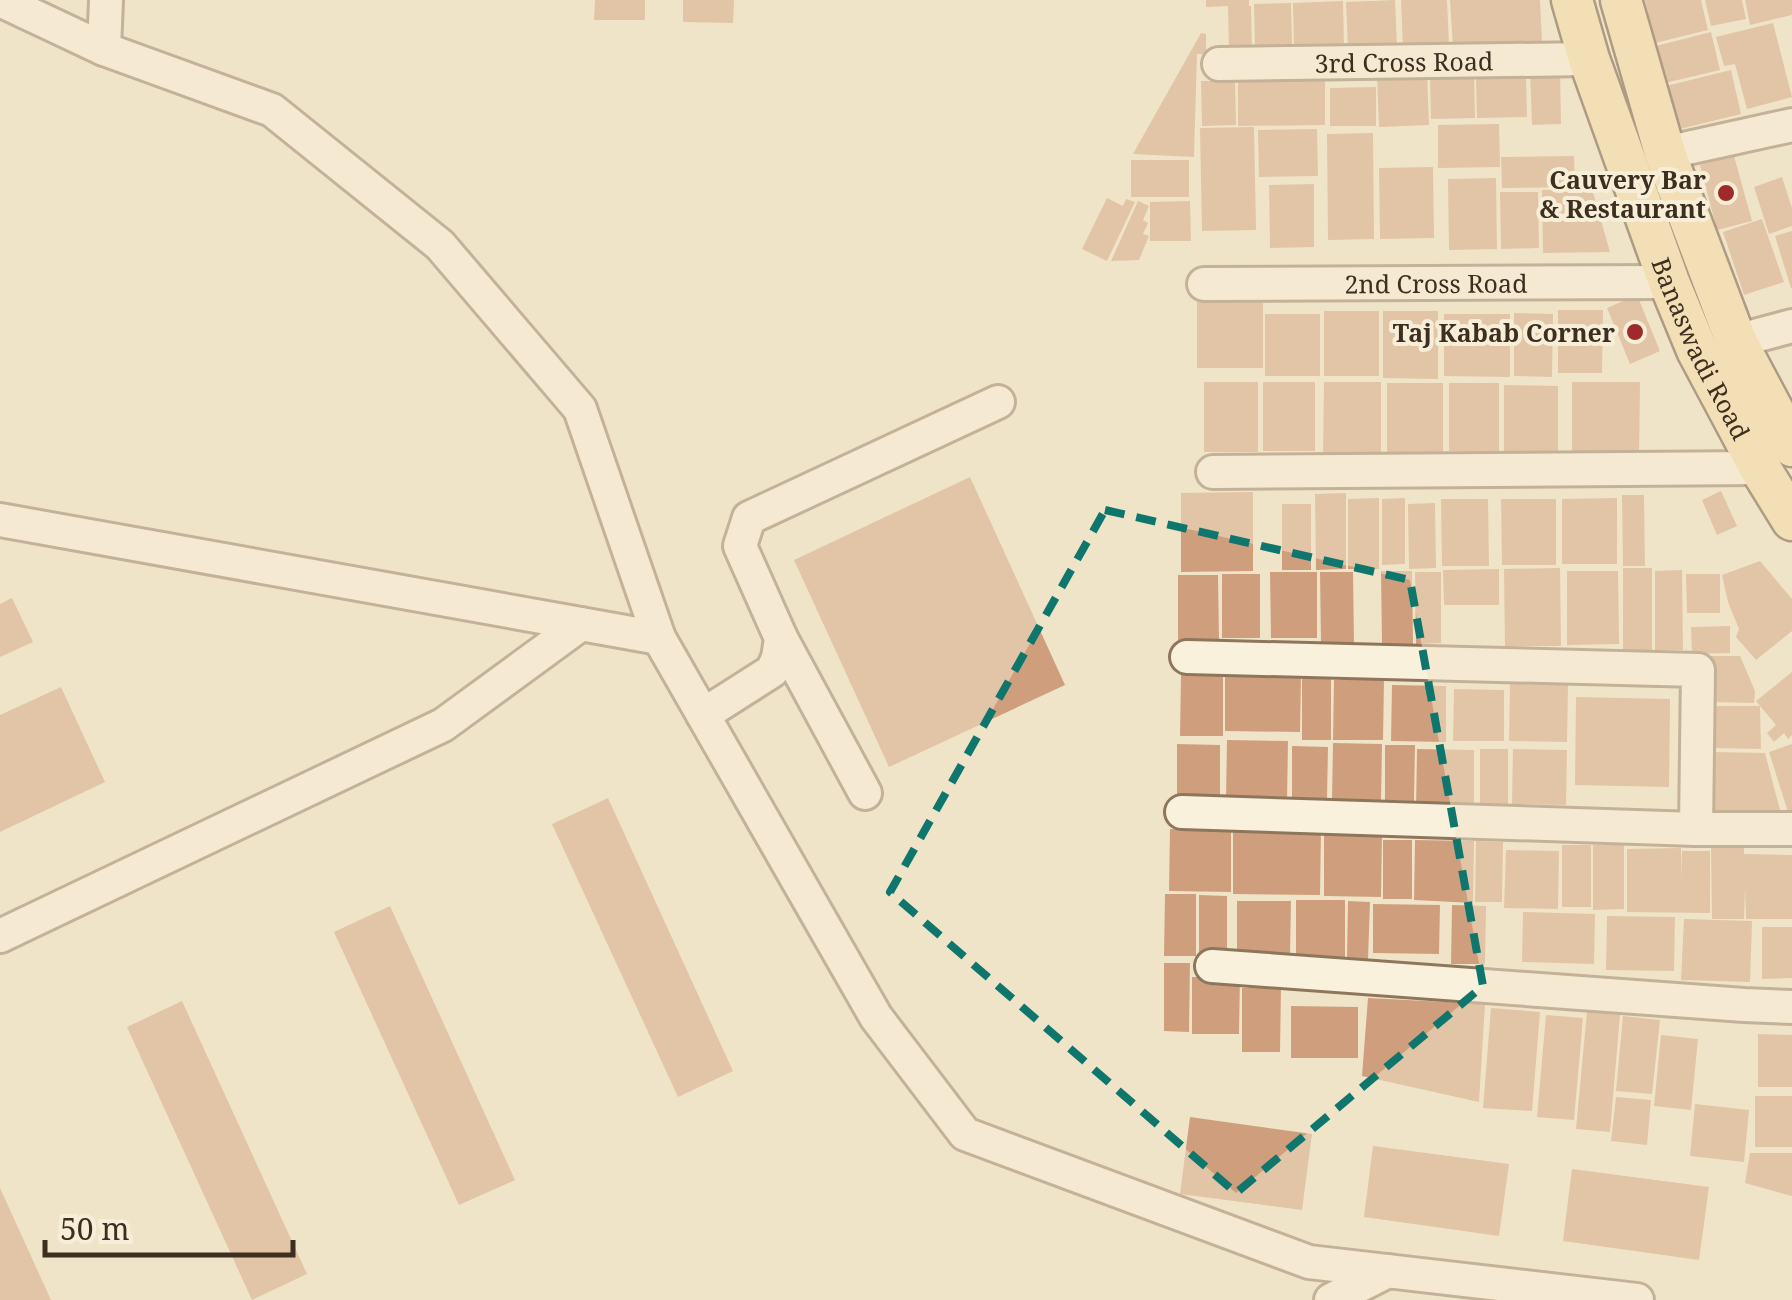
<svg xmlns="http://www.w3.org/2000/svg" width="1792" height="1300" font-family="'Noto Serif',serif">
<rect width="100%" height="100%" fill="#f0e4c8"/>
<path fill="#cf9f7d" d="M595,0H645V20H594Z
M683,0H734L733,23L683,22Z
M1206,0H1249V6H1251L1252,51H1229L1228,6L1206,7Z
M1395,0L1397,46L1348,48L1346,2Z
M1401,0H1447L1449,45L1403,47Z
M1450,0H1540L1542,42L1453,47Z
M1645,0H1701L1708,30L1655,43Z
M1705,0H1742L1746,19L1711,26Z
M1745,0H1792V15L1750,25Z
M1343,1L1344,48L1294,49L1293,3Z
M1291,3L1292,47L1255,48L1254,4Z
M1773,23L1792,97L1747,109L1735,64L1724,66L1716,37Z
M1711,32L1720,70L1665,83L1656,46Z
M1201,33L1206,34V54H1197L1194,157L1133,154Z
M1560,69L1561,124L1532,125L1530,70Z
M1731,70L1741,114L1676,130L1666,86Z
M1474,74L1475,118L1431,119L1430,75Z
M1427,75L1429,125L1379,127L1377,77Z
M1526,76L1527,117L1477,118L1476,78Z
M1325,79V125L1238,126V80Z
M1201,81H1235L1236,125L1202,126Z
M1376,87V126H1330V88Z
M1499,124L1500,167L1438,168V125Z
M1254,127L1256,230L1202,231L1200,128Z
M1317,129L1318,176L1259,177L1258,130Z
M1373,133L1374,239L1328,240L1327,134Z
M1574,156L1575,187L1502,188L1501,157Z
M1734,156L1752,221L1717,230L1700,165Z
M1131,160H1189V197H1131Z
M1433,167L1434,238L1380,239L1379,168Z
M1782,177L1792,208V226L1769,234L1754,187Z
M1496,178L1497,249L1449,250L1448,179Z
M1314,184V247L1270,248L1269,185Z
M1592,189L1610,252L1543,253L1542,190Z
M1500,192H1538L1539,248L1501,249Z
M1107,198L1123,206L1126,199L1135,202L1107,261L1082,249Z
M1138,201L1149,206L1143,220L1148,223L1143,234L1149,236L1139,260L1111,261Z
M1190,201L1191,241H1150V202Z
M1762,219L1784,282L1744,295L1723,232Z
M1792,231V288H1791L1775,236Z
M1637,295L1660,351L1630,364L1607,308Z
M1197,302L1263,303V368H1197Z
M1558,310H1603L1602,373H1558Z
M1324,311H1379V376H1324Z
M1383,311H1438V379L1383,378Z
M1514,313L1553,314L1552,377L1514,376Z
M1265,314H1320V376H1265Z
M1444,314H1510V377L1444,376Z
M1204,382H1258V452H1204Z
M1263,382H1315V451H1263Z
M1324,382H1381V455H1323Z
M1572,382H1640L1639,456H1572Z
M1387,383H1443V454H1387Z
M1449,383H1499V452L1449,451Z
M1504,385L1558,386V454H1504Z
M970,477L1065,685L889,767L794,560Z
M1721,491L1737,526L1717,535L1702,500Z
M1253,492V571L1181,572V493Z
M1346,493V569L1316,570L1315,494Z
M1622,495H1644L1645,566H1623Z
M1379,498V569H1348V499Z
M1405,498V564L1382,565V499Z
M1617,498V564H1562V499Z
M1441,499H1488L1489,566H1442Z
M1501,499H1556V565H1502Z
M1435,503L1436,568L1409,569L1408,504Z
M1282,504H1311V570H1282Z
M1760,561L1792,599V631L1756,660L1736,637L1739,629L1728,602L1722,575Z
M1560,568L1561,646H1505L1504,569Z
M1623,568H1652V651L1623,652Z
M1499,569V605H1444L1443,570Z
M1682,570L1683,650H1655V571Z
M1381,571H1412L1413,644H1382Z
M1567,571H1618L1619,644L1567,645Z
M1270,572H1317V638H1271Z
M1320,572H1353L1354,643H1321Z
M1415,572H1441V643L1416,644Z
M1222,574H1260V638H1222Z
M1686,574H1720V613H1687Z
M1178,575H1218L1219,640H1178Z
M12,598L33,642L0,657V604Z
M1730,626V653L1692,654L1691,627Z
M1711,656H1740L1755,691L1754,703L1711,702Z
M1792,672V735L1788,739L1784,733L1774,742L1767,733L1776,725L1756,701Z
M1181,675H1223V736H1180Z
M1225,675L1301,676L1300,732L1225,731Z
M1302,677H1331V740H1302Z
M1334,680H1384L1383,740H1333Z
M1510,684L1568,685L1567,742L1509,741Z
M1392,685L1446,686V742L1391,741Z
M61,687L105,782L0,832V715Z
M1454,689L1504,690V741H1453Z
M1576,697L1670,699L1669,787L1575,785Z
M1711,706H1760L1761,749L1710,748Z
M1227,740L1288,741L1287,802L1226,801Z
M1333,743L1382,744L1381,801L1332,800Z
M1177,744L1220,745V800H1177Z
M1792,744V810L1788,812L1769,752Z
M1385,745H1415L1414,801L1385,800Z
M1292,746L1328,747L1327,799H1292Z
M1417,749L1474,750V810H1416Z
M1480,749H1508V806H1480Z
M1513,749L1567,750L1566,805L1512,804Z
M1711,752L1765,753L1781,814L1710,812Z
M608,798L733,1071L678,1097L552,824Z
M1233,827L1321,831L1320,895L1233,894Z
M1170,829L1231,830V892L1169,891Z
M1324,832H1382L1381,897L1324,896Z
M1383,840H1412V899H1383Z
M1415,840L1474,841L1473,903L1414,900Z
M1476,841L1503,842L1502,902H1475Z
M1562,845H1591V907H1562Z
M1593,845H1624V909L1593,910Z
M1681,848V880L1682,851H1710V913L1627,912V849Z
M1711,848H1744V854L1792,855V919H1746L1745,887L1744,919H1712Z
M1506,850L1559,851L1558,909L1504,908Z
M1165,894H1196V956H1164Z
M1199,895L1227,896V956H1199Z
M1296,900H1345V959H1296Z
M1237,901H1291L1290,955L1237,954Z
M1348,901L1370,902L1368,959H1347Z
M1373,904L1440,905L1439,954L1373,953Z
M1452,905L1486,906L1485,964H1451Z
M390,906L515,1180L459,1205L334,932Z
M1523,912L1595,914L1594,964L1522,962Z
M1607,916L1675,917L1674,971L1606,970Z
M1684,919L1752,921L1750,982L1681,980Z
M1762,927H1792V978L1762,979Z
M1164,963H1190L1189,1032L1164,1031Z
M1192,977H1240L1239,1034H1192Z
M1242,988H1281L1280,1052H1242Z
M1368,998L1485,1004L1479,1102L1362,1076Z
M182,1001L307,1274L252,1300L127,1027Z
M1291,1006L1358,1007V1058H1291Z
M1491,1008L1540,1012L1532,1111L1483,1108Z
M1587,1012L1620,1015L1610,1132L1576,1129Z
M1546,1015L1583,1018L1574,1120L1537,1117Z
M1623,1016L1660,1020L1652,1094L1616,1091Z
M1758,1034L1792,1035V1087H1758Z
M1661,1035L1698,1039L1691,1110L1654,1106Z
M1755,1096H1792V1147H1755Z
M1616,1097L1651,1100L1647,1145L1611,1141Z
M1695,1104L1749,1110L1744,1162L1690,1156Z
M1190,1117L1312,1134L1302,1210L1180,1194Z
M1373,1146L1509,1164L1499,1236L1364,1217Z
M1750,1153H1792V1196L1745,1183Z
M1572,1169L1709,1187L1699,1260L1563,1241Z
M0,1188L51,1300H0Z"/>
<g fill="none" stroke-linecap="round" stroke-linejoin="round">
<g stroke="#8d765c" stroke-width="38">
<g id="minor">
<path d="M0,0L104,49L272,110L440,245L580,409L659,638"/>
<path d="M104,49L106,0"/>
<path id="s1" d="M1219,64L1589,59"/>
<path d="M1665,153L1792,125"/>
<path id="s2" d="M1204,284L1669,282"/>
<path d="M1736,341L1792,326"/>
<path d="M1213,472L1760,468"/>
<path d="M0,520L659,638L876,1017L965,1134L1309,1262L1637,1300"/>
<path d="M781,638L865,793"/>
<path d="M1187,657L1698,670L1696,829"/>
<path d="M703,715L772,671L778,658L781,638L740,546L749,518L998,402"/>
<path d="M1182,812L1696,829H1792"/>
<path d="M0,936L443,725L581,624"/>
<path d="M1212,966L1744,1005L1792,1007"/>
<path d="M1331,1300L1388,1271"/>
</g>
</g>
<g stroke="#5b4430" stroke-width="45">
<g id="major">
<path id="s3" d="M1572,0L1589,59L1669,282L1697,350L1760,468L1792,520"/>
<path d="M1621,0L1665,153L1736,341L1792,446"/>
</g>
</g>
<use href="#minor" stroke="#faf1dc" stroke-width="32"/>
<use href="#major" stroke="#f3d9a0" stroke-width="40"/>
</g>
<path d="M0 0H1792V1300H0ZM1105,510L1410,580L1483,986L1236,1193L890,892Z" fill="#f0e4c8" fill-opacity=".55" fill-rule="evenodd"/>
<path fill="none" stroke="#0f766e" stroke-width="8" stroke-dasharray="20 12" stroke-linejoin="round" d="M1105,510L1410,580L1483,986L1236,1193L890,892Z"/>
<g fill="#9e2a2b" stroke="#f7eed8" stroke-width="4">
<circle cx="1726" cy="193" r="10"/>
<circle cx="1635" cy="332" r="10"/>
</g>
<g text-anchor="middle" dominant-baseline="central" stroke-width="8" stroke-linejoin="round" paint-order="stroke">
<g font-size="25" fill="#3d2e20" stroke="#f7eed8">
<text stroke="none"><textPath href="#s1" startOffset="185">3rd Cross Road</textPath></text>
<text stroke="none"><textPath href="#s2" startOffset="232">2nd Cross Road</textPath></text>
<text stroke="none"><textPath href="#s3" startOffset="372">Banaswadi Road</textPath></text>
</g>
<g font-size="25" font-weight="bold" fill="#3d2e20" stroke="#f7eed8" text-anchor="end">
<text x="1706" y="179">Cauvery Bar<tspan x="1706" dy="29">&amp; Restaurant</tspan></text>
<text x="1615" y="332">Taj Kabab Corner</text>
</g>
</g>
<path d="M45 1240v15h248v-15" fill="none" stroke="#3d2e20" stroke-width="5"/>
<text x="60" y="1240" font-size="30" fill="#3d2e20" stroke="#f7eed8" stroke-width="8" paint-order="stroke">50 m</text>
</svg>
